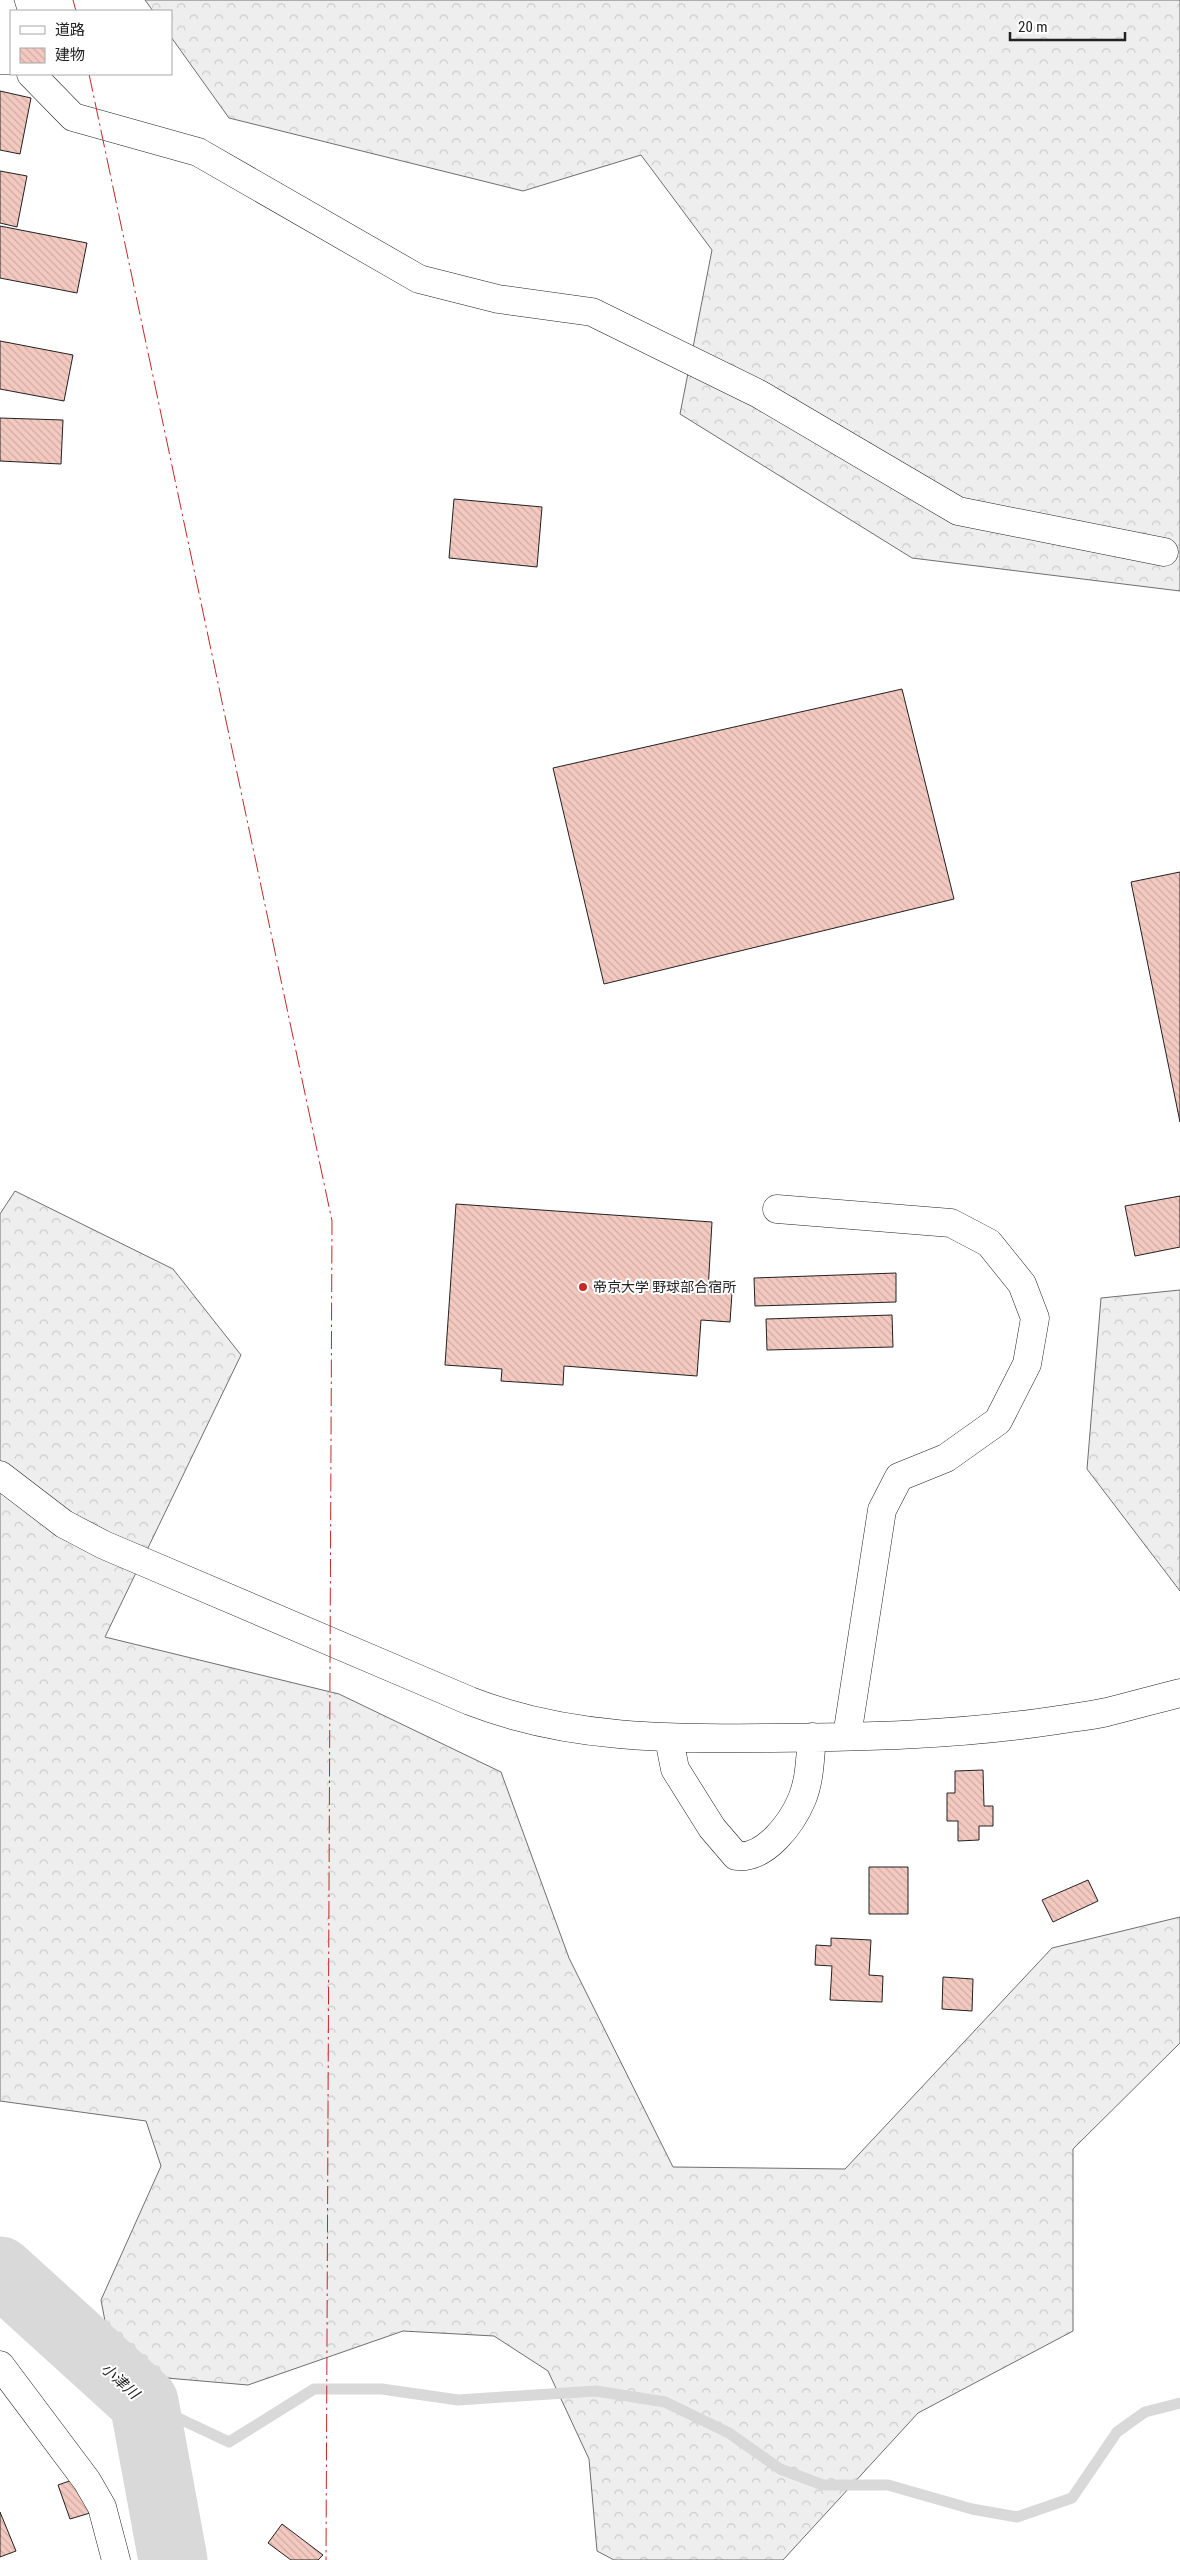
<svg xmlns="http://www.w3.org/2000/svg" width="1180" height="2560" font-family="'Roboto Condensed','Noto Sans JP',sans-serif">
<defs>
<pattern id="forest-crowns" width="20" height="18" patternUnits="userSpaceOnUse" patternTransform="scale(1.25)"><rect width="20" height="18" fill="#eee"/><path d="M2 6a3 3 0 1 1 6 0M12 15a3 3 0 1 1 6 0" fill="none" stroke="#ccc"/></pattern>
<pattern id="building-back-hatch" width="6" height="6" patternUnits="userSpaceOnUse" patternTransform="scale(1.25)"><rect width="6" height="6" fill="#f3c9c0"/><path d="M-1 5l2 2M0 0l6 6M5-1l2 2" fill="none" stroke="#d0aca5"/></pattern>
</defs>
<rect width="100%" height="100%" fill="#fff"/>
<path fill="url(#forest-crowns)" stroke="#6f6f6f" d="M145,0H1180V591L912,558L680,414L712,250L641,155L523,191L229,118L171,37V11H153Z
M15,1191L173,1269L241,1355L105,1637L339,1694L501,1772L569,1958L673,2167L845,2169L1052,1948L1180,1917V2043L1073,2149V2331L918,2413L783,2560H614L597,2551L589,2459L548,2371L494,2336L403,2331L248,2385L155,2377L108,2337L101,2300L161,2166L146,2121L0,2101V1214Z
M1180,1290V1591L1087,1469L1101,1298Z"/>
<g fill="none" stroke-linecap="round" stroke-linejoin="round">
<path stroke="#d9d9d9" stroke-width="11" d="M144,2402L229,2442L314,2389H382L458,2400L596,2391L665,2402L729,2433L780,2469L823,2485H888L972,2509L1017,2517L1072,2498L1117,2432L1145,2412L1180,2403"/>
<path stroke="#d9d9d9" stroke-width="69" d="M0,2271L144,2402L173,2560"/>
</g>
<path fill="url(#building-back-hatch)" stroke="#222" d="M0,91L31,98L20,154L0,150Z
M0,171L27,176L17,227L0,223Z
M0,226L87,243L77,293L0,278Z
M0,341L73,355L64,401L0,389Z
M0,418L63,420L61,464L0,461Z
M454,499L542,507L537,567L449,558Z
M902,689L954,899L604,984L553,768Z
M1180,872V1122L1131,882Z
M1180,1196V1247L1135,1256L1125,1206Z
M456,1204L712,1222L708,1291L732,1293L730,1322L701,1320L697,1376L564,1366L563,1385L501,1381L502,1369L445,1365Z
M896,1273V1302L755,1306L754,1278Z
M892,1315L893,1347L767,1350L766,1319Z
M983,1770L984,1806H993V1826H979V1840L958,1841V1821H947V1793H955V1771Z
M869,1867H908V1914H869Z
M1088,1880L1098,1901L1053,1922L1042,1900Z
M831,1938L871,1940L869,1975L883,1976L882,2002L830,2000L832,1966L815,1965L816,1945L831,1946Z
M943,1977L973,1979L972,2011L942,2009Z
M78,2478L90,2513L70,2519L58,2485Z
M0,2512L16,2551L0,2557Z
M282,2524L323,2555L318,2560H291L268,2543Z"/>
<g fill="none" stroke-linecap="round" stroke-linejoin="round">
<g stroke="#222" stroke-width="29">
<path id="minor" d="M0,3L11,39
M0,60H11
M31,74L73,117L198,152L419,279L498,299L592,312L759,394L958,511L1164,552
M777,1209L951,1223L989,1243L1022,1284L1035,1318L1027,1364L998,1421L946,1458L899,1477L882,1510L847,1736
M0,1475L64,1524L104,1545L470,1701C568,1739 669,1739 772,1738C865,1737 958,1735 1051,1721C1069,1718 1089,1716 1107,1712C1131,1706 1156,1699 1180,1693
M669,1739L675,1769L712,1828L736,1856C765,1860 792,1823 802,1799C810,1780 810,1757 812,1737
M0,2365L87,2481L102,2507L116,2560"/>
</g>
<use href="#minor" stroke="#fff" stroke-width="28"/>
<path stroke="#c62828" stroke-width="1" stroke-dasharray="18 4 2.5 4" stroke-linecap="butt" d="M73,0L76,11
M89,74L332,1221L326,2560"/>
</g>
<circle fill="#c62828" stroke="#fff" stroke-width="2" cx="583" cy="1287" r="5"/>
<g text-anchor="middle" dominant-baseline="central" stroke-width="4" stroke-linejoin="round" paint-order="stroke">
<g font-size="14" fill="#222" stroke="#fff" text-anchor="start">
<text x="593" y="1287">帝京大学 野球部合宿所</text>
</g>
<g font-size="15" font-style="italic" fill="#222" stroke="#fff">
<text transform="translate(120 2381) rotate(42)">小津川</text>
</g>
</g>
<rect x="10" y="10" width="162" height="65" fill="#ffffff" stroke="#a7a7a7"/>
<rect x="20" y="26" width="25" height="8" fill="#ffffff" stroke="#a7a7a7"/>
<text x="55" y="35" font-size="15" fill="#222222">道路</text>
<rect x="20" y="48" width="25" height="15" fill="url(#building-back-hatch)" stroke="#a7a7a7"/>
<text x="55" y="60" font-size="15" fill="#222222">建物</text>
<path d="M1010 32v8h115v-8" fill="none" stroke="#222222" stroke-width="2.5"/>
<text x="1018" y="32" font-size="15" fill="#222222" stroke="#ffffff" stroke-width="4" paint-order="stroke">20 m</text>
</svg>
